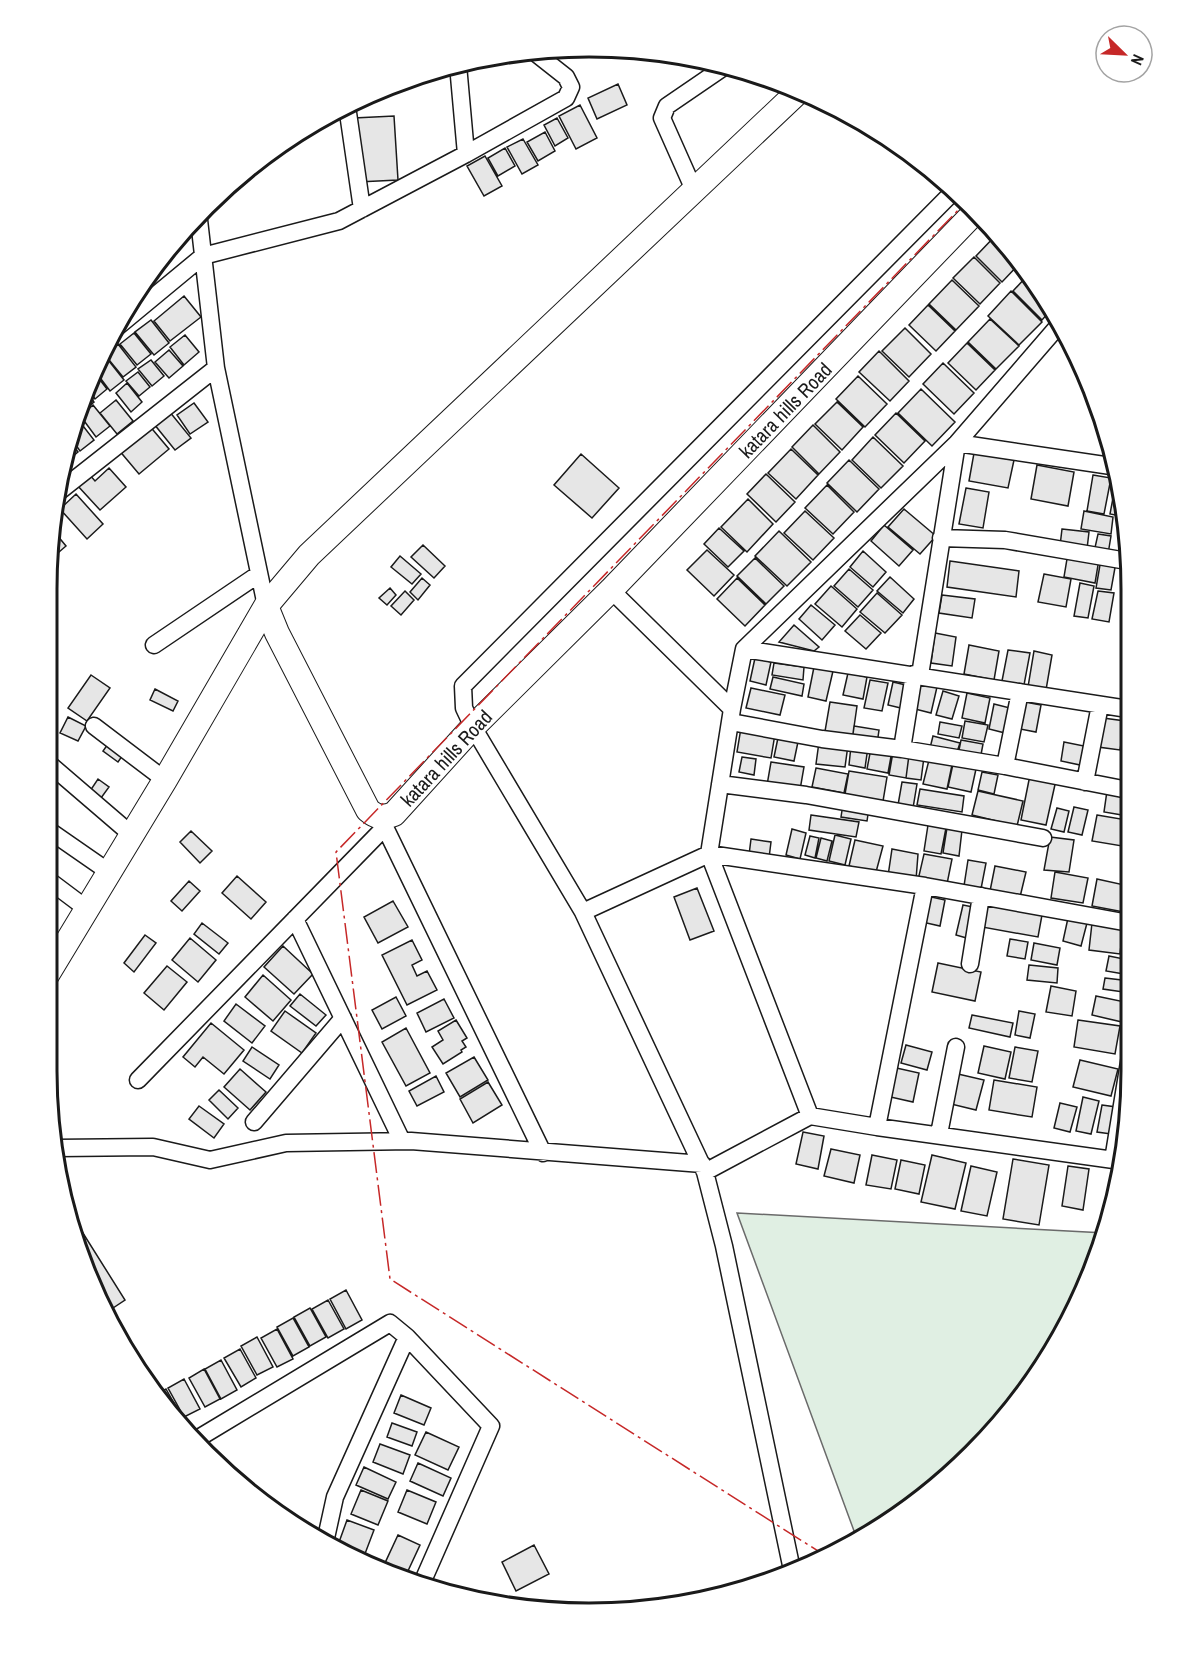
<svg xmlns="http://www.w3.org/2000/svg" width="1178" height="1660" font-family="'Archivo Narrow',sans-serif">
<rect width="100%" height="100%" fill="#fff"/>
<path fill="#e0efe3" stroke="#6a6a6a" stroke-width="1.5" d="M737,1213L1105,1233L1076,1311L1020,1401L947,1479L857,1539Z"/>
<path fill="#e6e6e6" stroke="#1a1a1a" stroke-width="1.5" d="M618,84L627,105L597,119L588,98Z
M580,105L597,138L576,149L559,116Z
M394,116L398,180L358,182L354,118Z
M557,118L568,138L555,146L544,125Z
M545,132L555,151L538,161L527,142Z
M523,139L538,165L522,174L507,147Z
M505,148L515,166L498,176L488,158Z
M485,156L502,186L484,196L467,166Z
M998,233L1019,264L1002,282L976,256Z
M974,257L1000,283L980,304L953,278Z
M1027,276L1050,311L1042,320L1013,291Z
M952,280L979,306L956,330L929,304Z
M1011,291L1042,322L1019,345L988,316Z
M184,296L201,317L170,341L154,321Z
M928,305L955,331L936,351L909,325Z
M990,319L1019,346L996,369L968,342Z
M151,320L169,343L154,355L135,332Z
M905,328L931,354L909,377L882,351Z
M134,333L151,354L137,365L120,344Z
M185,335L199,352L184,365L170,347Z
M967,343L995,370L976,390L948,363Z
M118,344L136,367L123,377L105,355Z
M169,350L183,366L169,378L155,362Z
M879,351L909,381L890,401L859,372Z
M105,356L124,380L110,391L98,375Z
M151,360L164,376L152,386L138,369Z
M943,363L974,393L954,414L923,384Z
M138,372L150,387L139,396L126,381Z
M97,376L107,389L95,399L91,393Z
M858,376L887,404L865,427L836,399Z
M127,383L142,402L131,412L116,393Z
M921,389L955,422L932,446L898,413Z
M90,396L94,402L85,409Z
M116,400L133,421L117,434L100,413Z
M837,402L863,427L842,450L815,424Z
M194,403L208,422L190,434L177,415Z
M93,405L110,426L96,437L82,418L83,414Z
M169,411L191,438L175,450L154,424Z
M896,413L925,441L904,463L875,435Z
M80,422L94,440L80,451L73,441Z
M148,424L169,449L139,474L118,449Z
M813,425L840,452L819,474L792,447Z
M873,437L903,466L881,488L852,460Z
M72,444L78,452L64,464Z
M791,449L818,475L796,499L768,473Z
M974,453L1014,460L1008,488L969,481Z
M581,454L619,488L592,518L554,485Z
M849,460L879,489L857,512L827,483Z
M1037,465L1074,472L1068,506L1031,499Z
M109,468L126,487L100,510L77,485L89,474L95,481Z
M766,474L795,502L776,522L747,494Z
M1093,475L1111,478L1104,514L1087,511Z
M1116,482L1126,517L1110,514Z
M827,485L854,512L833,534L805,508Z
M966,488L989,492L983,528L959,524Z
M76,494L103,524L87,539L60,509Z
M748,499L773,524L747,552L721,527Z
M904,509L936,536L920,554L888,527Z
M805,511L834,538L813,560L784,533Z
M1084,511L1113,517L1111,534L1081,529Z
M884,525L913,550L899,566L871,541Z
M719,528L744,551L728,567L704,544Z
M52,529L66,546L52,558L50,556Z
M1062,529L1089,532L1087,549L1060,546Z
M779,531L811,562L787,586L755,556Z
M1098,534L1111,536L1108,554L1094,552Z
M423,545L445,566L434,578L411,557Z
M707,550L734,575L714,596L687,570Z
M863,551L886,572L873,587L850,567Z
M1068,553L1099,559L1095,583L1064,577Z
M400,556L421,574L412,584L391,567Z
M755,558L784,586L766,604L737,576Z
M1101,559L1116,562L1111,590L1096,588Z
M950,561L1019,571L1016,597L947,587Z
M849,569L873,590L858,607L834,586Z
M1044,574L1071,579L1066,607L1038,602Z
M890,577L914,599L903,613L877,591Z
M422,578L430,585L418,600L410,592Z
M737,578L765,605L745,626L717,599Z
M1080,583L1094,586L1088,618L1074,616Z
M831,586L857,609L842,627L815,604Z
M390,588L396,595L387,605L379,598Z
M405,591L414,600L401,615L391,606Z
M1098,591L1114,593L1109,622L1092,619Z
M877,593L902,615L885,633L860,612Z
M942,595L975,599L972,618L939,613Z
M811,605L835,625L822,640L799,619Z
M860,615L881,633L866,649L845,631Z
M794,625L819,647L814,651L779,642Z
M935,633L956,637L952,666L931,663Z
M969,645L999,651L994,680L964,674Z
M1008,650L1030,653L1024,685L1002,681Z
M1034,651L1052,655L1046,690L1028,687Z
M755,658L771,662L766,685L750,681Z
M774,663L804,667L803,680L772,675Z
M814,667L833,671L826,701L808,697Z
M848,673L867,677L863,699L843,695Z
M91,675L110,688L87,721L68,708Z
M773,677L804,684L802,696L770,689Z
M870,680L888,683L882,711L864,708Z
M893,682L910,686L905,709L888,705Z
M921,683L937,687L931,713L915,709Z
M751,688L785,695L780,715L746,708Z
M155,689L178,701L173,711L150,700Z
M943,691L959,696L952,719L936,715Z
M967,693L990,698L985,723L962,718Z
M830,702L857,706L852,741L824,737Z
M1025,702L1041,705L1036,732L1020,729Z
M994,704L1010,708L1005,733L989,729Z
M68,717L86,726L78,741L60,733Z
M1103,718L1125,721L1120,750L1098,747Z
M965,721L988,725L984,742L962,738Z
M940,722L962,726L959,738L938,734Z
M854,726L879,730L877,744L852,741Z
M741,728L775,734L771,758L737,752Z
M779,733L799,737L794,761L774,757Z
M933,736L960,743L956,755L930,748Z
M961,740L983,744L980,760L958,755Z
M110,741L125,752L118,762L103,751Z
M819,742L848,745L845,767L816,764Z
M1064,742L1089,747L1085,766L1061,761Z
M851,746L868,747L865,768L849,765Z
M871,748L892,751L888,773L867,769Z
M893,752L909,755L906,778L889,775Z
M909,755L924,757L921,780L906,778Z
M742,757L756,759L754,775L739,772Z
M929,760L952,765L947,789L923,784Z
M771,762L804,767L800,790L767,785Z
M953,764L976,769L971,792L948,787Z
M47,767L55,773L47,785Z
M816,768L848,774L844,793L812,787Z
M849,771L887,777L883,801L845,794Z
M982,772L998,775L994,794L978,790Z
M1030,775L1056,780L1046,825L1021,820Z
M98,779L109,787L101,798L90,791Z
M902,782L917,784L913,808L898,805Z
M920,789L964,796L962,812L917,805Z
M978,791L1023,801L1017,826L972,815Z
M1107,791L1128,795V816L1104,812Z
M843,804L869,808L867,821L841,817Z
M1074,807L1088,810L1082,835L1068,832Z
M1057,808L1069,811L1064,832L1051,829Z
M811,815L859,822L856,837L809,830Z
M1097,815L1127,820L1122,846L1092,841Z
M928,825L946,828L941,854L924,851Z
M947,828L962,830L959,856L943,853Z
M792,829L806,833L800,859L786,855Z
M47,831L59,840L51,853L47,850Z
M191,831L212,851L200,863L180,842Z
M835,835L851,839L845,865L829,861Z
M810,836L819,838L815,858L805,855Z
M1050,837L1074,840L1069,872L1044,870Z
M821,838L832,841L827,861L816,858Z
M751,839L771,842L769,858L749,855Z
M855,840L883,846L876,872L849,866Z
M892,849L918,854L916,880L888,876Z
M924,854L952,859L947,884L918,880Z
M968,860L986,863L981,889L964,886Z
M995,866L1026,872L1020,897L990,891Z
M1055,872L1088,878L1083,903L1051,898Z
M237,876L266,902L251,919L222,893Z
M1097,879L1129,886V913L1092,906Z
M189,881L200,891L182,911L171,901Z
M697,888L714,931L690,940L674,897Z
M927,896L945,900L940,926L922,922Z
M393,901L408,927L378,943L364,917Z
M963,905L978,908L970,939L956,935Z
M986,905L1042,915L1038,937L982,927Z
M1068,918L1087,923L1081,946L1063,941Z
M202,923L228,943L219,954L194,934Z
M1092,923L1123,927L1120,954L1089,950Z
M145,935L156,943L134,972L124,963Z
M190,938L216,960L198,982L172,960Z
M1010,939L1028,942L1025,959L1007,956Z
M412,940L422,960L412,965L417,976L427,971L437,990L407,1005L382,955Z
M1034,943L1060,948L1057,965L1031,960Z
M283,946L313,974L294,994L264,967Z
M1109,956L1129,960L1130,975L1106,971Z
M938,963L981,972L975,1001L932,992Z
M1029,965L1058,968L1057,983L1027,980Z
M167,966L187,982L164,1010L144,993Z
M263,975L291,1000L273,1021L245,997Z
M1105,978L1130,981V993L1103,989Z
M1051,986L1076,991L1072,1016L1046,1012Z
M300,994L326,1015L316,1026L290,1006Z
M1096,996L1125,1002L1122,1022L1092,1015Z
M396,997L406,1016L382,1029L372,1010Z
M444,999L454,1018L426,1032L417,1013Z
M236,1004L265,1026L252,1043L224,1021Z
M285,1011L316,1033L302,1053L271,1031Z
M1019,1011L1035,1014L1030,1038L1015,1035Z
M972,1015L1013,1023L1010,1037L969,1028Z
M456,1020L467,1038L462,1041L466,1047L461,1050L462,1052L443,1064L432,1047L443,1040L438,1031Z
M1078,1020L1120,1026L1115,1054L1074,1047Z
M211,1023L244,1050L224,1074L203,1057L195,1067L183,1057Z
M406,1028L430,1073L406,1086L382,1042Z
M906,1045L932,1052L927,1070L901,1063Z
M984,1046L1011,1052L1005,1079L978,1073Z
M252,1047L279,1065L270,1079L243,1061Z
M1015,1047L1038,1051L1032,1082L1009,1078Z
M474,1057L488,1080L460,1097L446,1073Z
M1080,1060L1118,1069L1111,1096L1073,1087Z
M892,1067L919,1073L913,1102L886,1096Z
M240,1069L266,1092L250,1110L224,1087Z
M958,1074L984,1080L976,1110L951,1104Z
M436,1076L444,1092L417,1106L409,1091Z
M994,1080L1037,1087L1032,1117L989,1110Z
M488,1082L502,1105L473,1123L460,1099Z
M219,1090L238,1108L228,1119L209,1100Z
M1083,1097L1099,1101L1091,1134L1076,1131Z
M1060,1103L1077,1107L1070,1132L1054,1128Z
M1102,1105L1116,1107L1111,1134L1097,1132Z
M199,1106L224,1124L214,1138L189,1119Z
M803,1132L824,1136L818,1169L796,1164Z
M831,1149L860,1155L854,1183L824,1176Z
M872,1155L897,1160L891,1189L866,1185Z
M932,1155L966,1163L955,1209L921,1202Z
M1013,1159L1049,1165L1039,1225L1003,1219Z
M901,1160L925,1165L919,1194L895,1189Z
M971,1166L997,1172L987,1216L961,1211Z
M1068,1166L1089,1169L1083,1210L1062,1206Z
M76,1222L125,1300L110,1310L71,1225Z
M346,1290L362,1320L346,1329L330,1299Z
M328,1300L344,1329L328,1338L312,1309Z
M310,1308L326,1337L310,1346L294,1317Z
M293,1318L309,1347L293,1356L277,1327Z
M277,1329L293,1359L277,1367L261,1338Z
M257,1337L273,1367L257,1375L241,1346Z
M240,1349L256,1378L241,1387L224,1358Z
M221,1360L237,1390L221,1399L205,1369Z
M204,1369L220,1399L205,1407L189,1378Z
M184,1379L200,1409L184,1417L168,1388Z
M166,1389L183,1419L180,1420L157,1394Z
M401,1395L431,1408L424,1425L394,1413Z
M392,1423L417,1432L412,1446L387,1437Z
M426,1432L459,1447L448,1470L415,1455Z
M380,1444L410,1455L403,1474L373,1462Z
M418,1463L451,1478L443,1496L410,1481Z
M364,1467L396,1482L388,1499L356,1485Z
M361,1490L388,1501L378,1525L351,1514Z
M407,1490L436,1502L427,1524L398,1512Z
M347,1520L374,1530L363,1559L338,1545Z
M398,1535L420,1545L407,1573L385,1563Z
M534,1545L549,1574L516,1591L502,1562Z
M372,1566L402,1572L401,1578L381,1572Z"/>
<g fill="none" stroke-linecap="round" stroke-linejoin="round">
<g stroke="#1a1a1a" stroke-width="19">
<path id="street" d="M458,65L466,154
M347,106L362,209
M694,190L662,118L667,106L727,65
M954,191L463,686L464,708L473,727L583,912L705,1172L810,1116L877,1127L1121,1161
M199,220L216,368L266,606
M116,328L203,256L339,221L466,154L566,98L571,87L566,77L533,51
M56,494L216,368
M941,538L1005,540L1127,561
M611,590L732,709
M154,645L259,574
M744,649L1128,709
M920,675L957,443L1111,466
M731,722L822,739L902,749L1005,766L1128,790
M94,726L165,780
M902,749L914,674
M47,762L132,835
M1005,766L1020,692
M1085,782L1100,705
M720,784L806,795L1043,838
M380,817L543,1153
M47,829L109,872
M47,879L87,909
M583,912L709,854L925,886L1129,923
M295,919L402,1141
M970,964L981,896
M138,1080L385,827
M810,1116L709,854L732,709L744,649L957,443L1059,325
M254,1122L343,1018
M877,1127L925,886
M939,1134L956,1047
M57,1148L153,1147L210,1160L286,1143L411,1141L702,1164
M1113,1160L1130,1056
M705,1172L724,1246L792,1570
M197,1439L390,1323L407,1337L491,1426L422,1583
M326,1538L335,1497L407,1337"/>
</g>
<g stroke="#1a1a1a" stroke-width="26">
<path id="secondary" d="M266,606L277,633L368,810C377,818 383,818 394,814L473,727L611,590L976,211
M47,975L165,780L266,606L309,555L799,91"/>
</g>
<use href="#street" stroke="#fff" stroke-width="16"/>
<use href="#secondary" stroke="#fff" stroke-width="24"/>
<path stroke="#c62828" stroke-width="1.5" stroke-dasharray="21 4.5 3 4.5" stroke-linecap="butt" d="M829,1558L390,1279L336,852L966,202"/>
</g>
<g text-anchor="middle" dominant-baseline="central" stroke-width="4.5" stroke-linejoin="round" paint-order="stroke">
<g font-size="20" fill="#1a1a1a" stroke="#fff">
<text transform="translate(785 410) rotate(-46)">katara hills Road</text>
<text transform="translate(446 758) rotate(-47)">katara hills Road</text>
</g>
</g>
<path d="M0 0H1178V1660H0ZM589 57H589A532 532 0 0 1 1121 589V1071A532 532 0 0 1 589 1603H589A532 532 0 0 1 57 1071V589A532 532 0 0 1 589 57Z" fill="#fff" fill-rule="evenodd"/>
<path fill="none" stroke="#1a1a1a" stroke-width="3" d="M589 57H589A532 532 0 0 1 1121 589V1071A532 532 0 0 1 589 1603H589A532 532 0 0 1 57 1071V589A532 532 0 0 1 589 57Z"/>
<g transform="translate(1124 54) rotate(114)"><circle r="28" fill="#ffffff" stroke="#a3a3a3" stroke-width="1.5"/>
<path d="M0-4.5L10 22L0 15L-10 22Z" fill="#c62828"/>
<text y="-9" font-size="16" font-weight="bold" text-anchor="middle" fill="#1a1a1a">N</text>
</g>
</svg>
